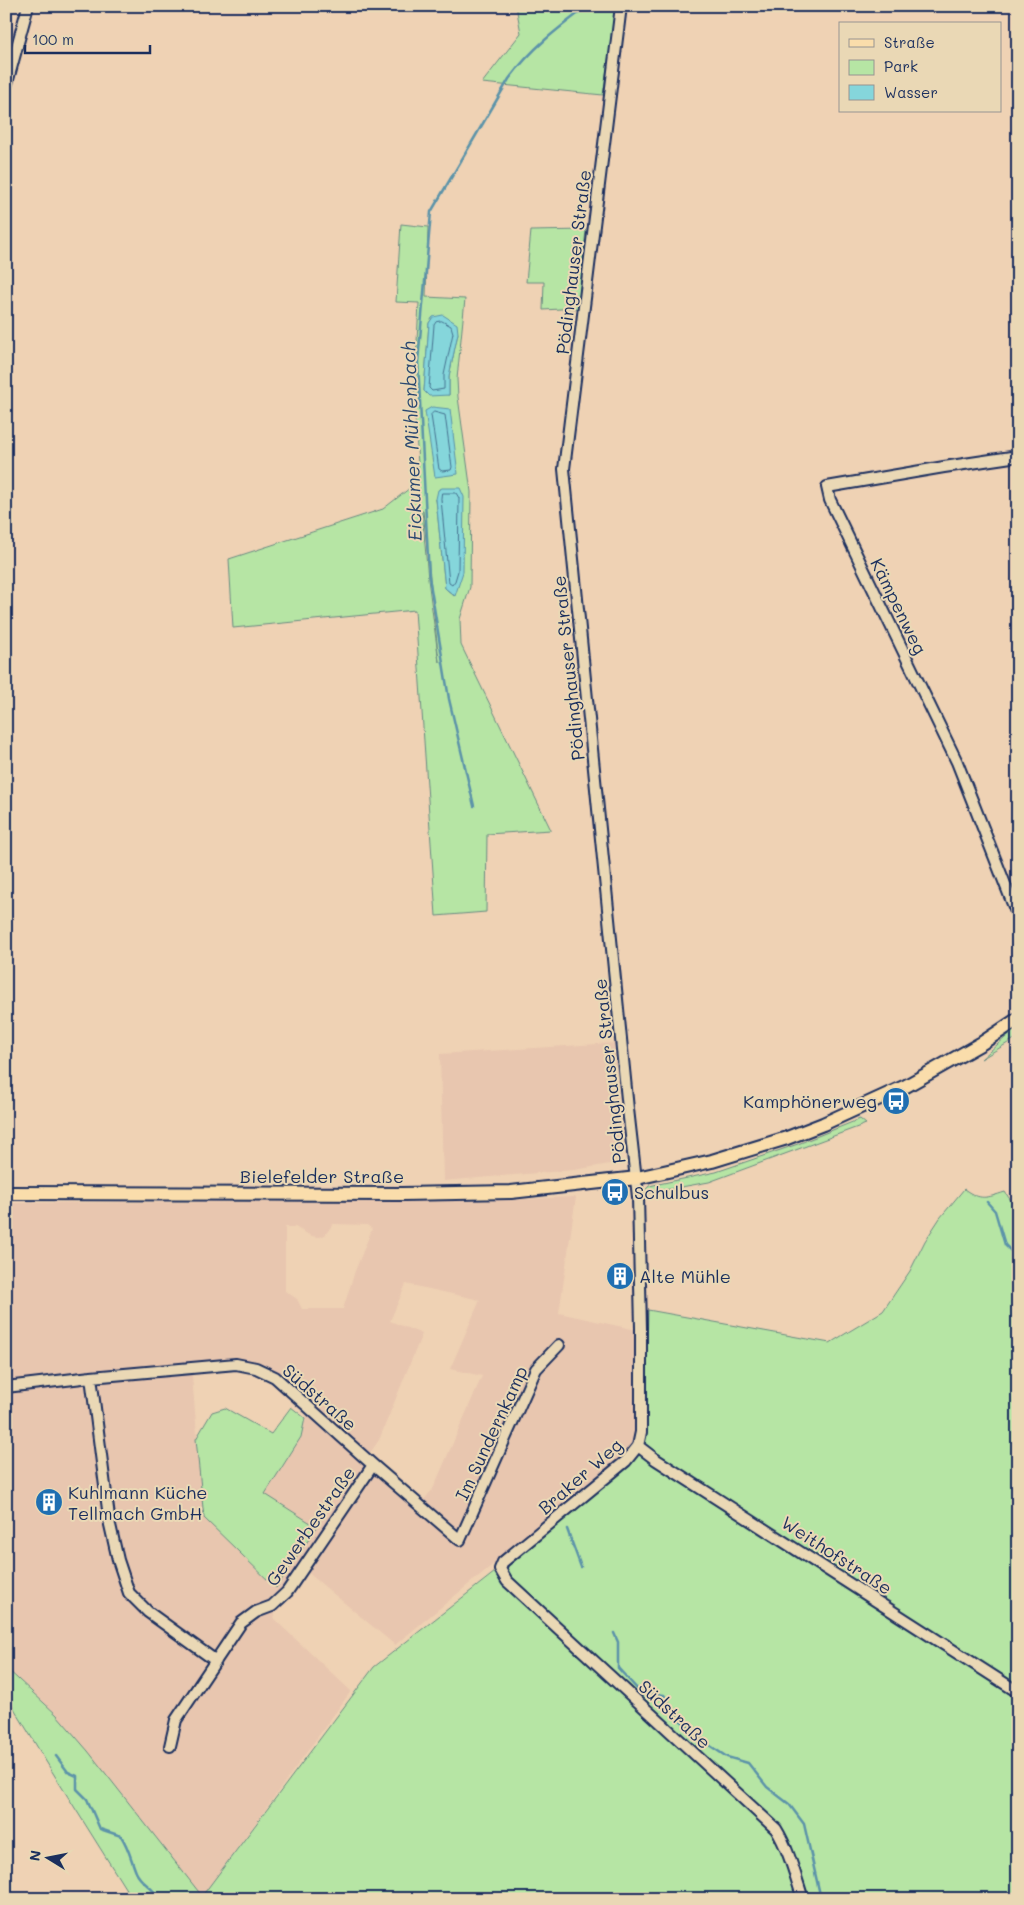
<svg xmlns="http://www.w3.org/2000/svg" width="1024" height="1905" font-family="Mali,sans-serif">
<rect width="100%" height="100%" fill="#efd2b4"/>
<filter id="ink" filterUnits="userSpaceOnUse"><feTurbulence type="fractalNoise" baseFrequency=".02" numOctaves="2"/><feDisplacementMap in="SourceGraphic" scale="10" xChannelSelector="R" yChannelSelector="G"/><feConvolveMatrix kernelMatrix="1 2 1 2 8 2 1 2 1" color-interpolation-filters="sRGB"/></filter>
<g filter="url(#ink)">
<path fill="#e8c6af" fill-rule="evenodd" d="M614,1043L621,1149L616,1163L574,1170L443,1181L440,1054Z
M576,1197L559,1313L641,1331L639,1426L631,1451L395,1645L306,1571L286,1601L276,1610L274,1619L351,1691L202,1897L88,1751L57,1715L6,1668V1203L466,1201ZM333,1224L367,1225L372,1229L355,1271L343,1309H302L297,1299L285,1291V1227H295L311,1236L320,1237L325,1235ZM406,1284L480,1300L450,1369L482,1376L433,1489L422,1502L370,1453L379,1440L422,1334L390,1321ZM222,1361H244L259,1364L273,1371L313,1402L305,1418L301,1437L264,1494L204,1518L191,1364Z"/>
<path fill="#b6e5a4" stroke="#688a81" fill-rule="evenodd" d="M516,6H616L603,95L482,83L521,33Z
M401,224L428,227L426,297L465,299L457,379L458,397L471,492L470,587L460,619L461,645L551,830L487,834L486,912L436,916L415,610L233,628L229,559L383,509L419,481L414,400L419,303L396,302ZM433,317L458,333L449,376V395L424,391L429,323ZM436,499L454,596L445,588ZM422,511H423L439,662L428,579Z
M586,230L578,308L543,310L544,282H526L531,231Z
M1014,1030L1018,1032V1037L981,1059Z
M860,1119L866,1124L709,1182L642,1194L649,1186L716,1172L798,1144Z
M964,1189C981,1201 986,1198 1005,1192L1018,1211V1899H132L53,1773L6,1695V1668L57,1715L88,1751L202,1896L374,1667L495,1572L628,1462L645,1425L648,1310L830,1343L883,1311L910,1271L925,1241L940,1218Z
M291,1407L305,1418L301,1437L265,1494L317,1527L276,1588L204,1518L196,1439L212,1412L225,1408L271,1434Z"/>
<path fill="#85d6db" stroke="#5b93a9" d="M443,315L457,324L458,333L449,376V395L429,396L424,391L429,323L433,317Z
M432,407L450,409L458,474L435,477L425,411Z
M442,488H460L464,497L463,572L455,596L445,588L436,499L438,490Z"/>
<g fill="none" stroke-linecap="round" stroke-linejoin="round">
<path stroke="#457290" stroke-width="1" d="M442,321L451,326L453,333L444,375V389L432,391L429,388L434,325L436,322Z
M434,412L445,415L452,467L451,470L442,471L439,469L431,415Z
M442,493H456L459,498L458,571L455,581L452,585L449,583L441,499Z"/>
<path stroke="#5b93a9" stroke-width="2.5" d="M474,806L449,699L429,577L418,362L431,212L509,79C532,48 557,29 588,6
M987,1202L995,1211L1005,1245L1018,1258
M567,1529L581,1567
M614,1633L618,1642V1668L640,1692L664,1695L679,1719L709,1745L727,1757L748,1763L767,1787L789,1804L804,1824L821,1899
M56,1756L68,1772L77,1776V1789L87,1799L100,1829L121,1836C129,1848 131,1860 136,1872C141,1884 154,1887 159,1899"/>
<g stroke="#1b2f5e" stroke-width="14">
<path id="minor" d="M621,6L564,469L628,1109L638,1197L641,1328V1432L638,1446L626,1461L503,1562L500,1569L507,1581L776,1829C789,1850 795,1875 803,1899
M6,87L28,6
M1018,456L944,467L827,487L830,500L957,762L1018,917
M91,1377L110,1525L118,1560L129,1593L148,1612L216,1661
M6,1387L91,1377L236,1364L256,1368L275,1377L373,1465L460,1540L536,1369L559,1345
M638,1446L655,1459L1018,1692
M170,1746L176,1720L241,1623L256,1612L272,1606L287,1592L373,1465"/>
</g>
<g stroke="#1b2f5e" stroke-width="16">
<path id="major" d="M6,1193L402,1194L511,1192L637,1178L712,1161L787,1138L823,1124L906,1086L982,1043L1018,1019"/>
</g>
<use href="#minor" stroke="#ead8b5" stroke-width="10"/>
<use href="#major" stroke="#faddab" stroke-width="12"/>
</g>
</g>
<defs>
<g id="bus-disc" transform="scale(1.4375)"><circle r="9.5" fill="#1f6fb2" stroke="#ead8b5"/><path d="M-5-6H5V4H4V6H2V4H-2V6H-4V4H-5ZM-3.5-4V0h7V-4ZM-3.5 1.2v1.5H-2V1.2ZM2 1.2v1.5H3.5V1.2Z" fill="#fff"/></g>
<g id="building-disc" transform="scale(1.4375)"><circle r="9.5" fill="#1f6fb2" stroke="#ead8b5"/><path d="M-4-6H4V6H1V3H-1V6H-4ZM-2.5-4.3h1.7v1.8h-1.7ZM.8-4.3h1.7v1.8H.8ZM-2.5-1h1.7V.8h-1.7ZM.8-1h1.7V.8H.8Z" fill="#fff"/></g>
</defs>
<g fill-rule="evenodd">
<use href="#bus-disc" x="896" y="1101"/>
<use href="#bus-disc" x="615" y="1192"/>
<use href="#building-disc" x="620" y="1276"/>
<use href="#building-disc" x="49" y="1502"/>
</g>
<g text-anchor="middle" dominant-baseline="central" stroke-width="4" stroke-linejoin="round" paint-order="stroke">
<g font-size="18" fill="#1b2f5e" stroke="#ead8b5">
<text transform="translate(573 262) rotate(-83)">Pödinghauser Straße</text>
<text transform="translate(899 606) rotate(64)">Kämpenweg</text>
<text transform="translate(568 668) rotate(-96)">Pödinghauser Straße</text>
<text transform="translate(609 1071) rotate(-96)">Pödinghauser Straße</text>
<text x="322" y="1176">Bielefelder Straße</text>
<text transform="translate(320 1397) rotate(41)">Südstraße</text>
<text transform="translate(491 1433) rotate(-65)">Im Sundernkamp</text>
<text transform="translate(580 1476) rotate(-41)">Braker Weg</text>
<text transform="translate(310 1526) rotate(-55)">Gewerbestraße</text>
<text transform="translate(837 1555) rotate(33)">Weithofstraße</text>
<text transform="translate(675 1714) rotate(43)">Südstraße</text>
</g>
<g font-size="18" fill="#1b2f5e" stroke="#ead8b5" text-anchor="start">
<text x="877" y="1101" text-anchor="end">Kamphönerweg</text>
<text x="634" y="1192">Schulbus</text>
<text x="639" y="1276">Alte Mühle</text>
<text x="68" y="1492">Kuhlmann Küche<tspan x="68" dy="21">Tellmach GmbH</tspan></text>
</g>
<g font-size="19" font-style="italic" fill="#2b4871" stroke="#ead8b5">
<text transform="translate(411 441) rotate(-92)">Eickumer Mühlenbach</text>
</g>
</g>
<rect width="1024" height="1905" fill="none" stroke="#ead8b5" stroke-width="25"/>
<rect x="12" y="12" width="999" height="1880" fill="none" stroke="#1b2f5e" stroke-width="2" filter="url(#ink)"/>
<rect x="839" y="22" width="162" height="90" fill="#ead8b5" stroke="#979492"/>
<rect x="849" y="39" width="25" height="8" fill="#faddab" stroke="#979492"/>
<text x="884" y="48" font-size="15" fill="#1b2f5e">Straße</text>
<rect x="849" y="60" width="25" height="15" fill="#b6e5a4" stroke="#979492"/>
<text x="884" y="72" font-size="15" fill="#1b2f5e">Park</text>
<rect x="849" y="85" width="25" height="15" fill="#85d6db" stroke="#979492"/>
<text x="884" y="98" font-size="15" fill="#1b2f5e">Wasser</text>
<g transform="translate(48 1858) rotate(280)" stroke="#ead8b5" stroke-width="4" paint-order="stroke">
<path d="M0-4L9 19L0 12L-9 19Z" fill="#1b2f5e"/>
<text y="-8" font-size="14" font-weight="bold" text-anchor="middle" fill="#1b2f5e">N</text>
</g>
<path d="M25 45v8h125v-8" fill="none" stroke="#1b2f5e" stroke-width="2.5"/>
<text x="32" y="45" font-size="15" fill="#1b2f5e" stroke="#ead8b5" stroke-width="4" paint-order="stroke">100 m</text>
</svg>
